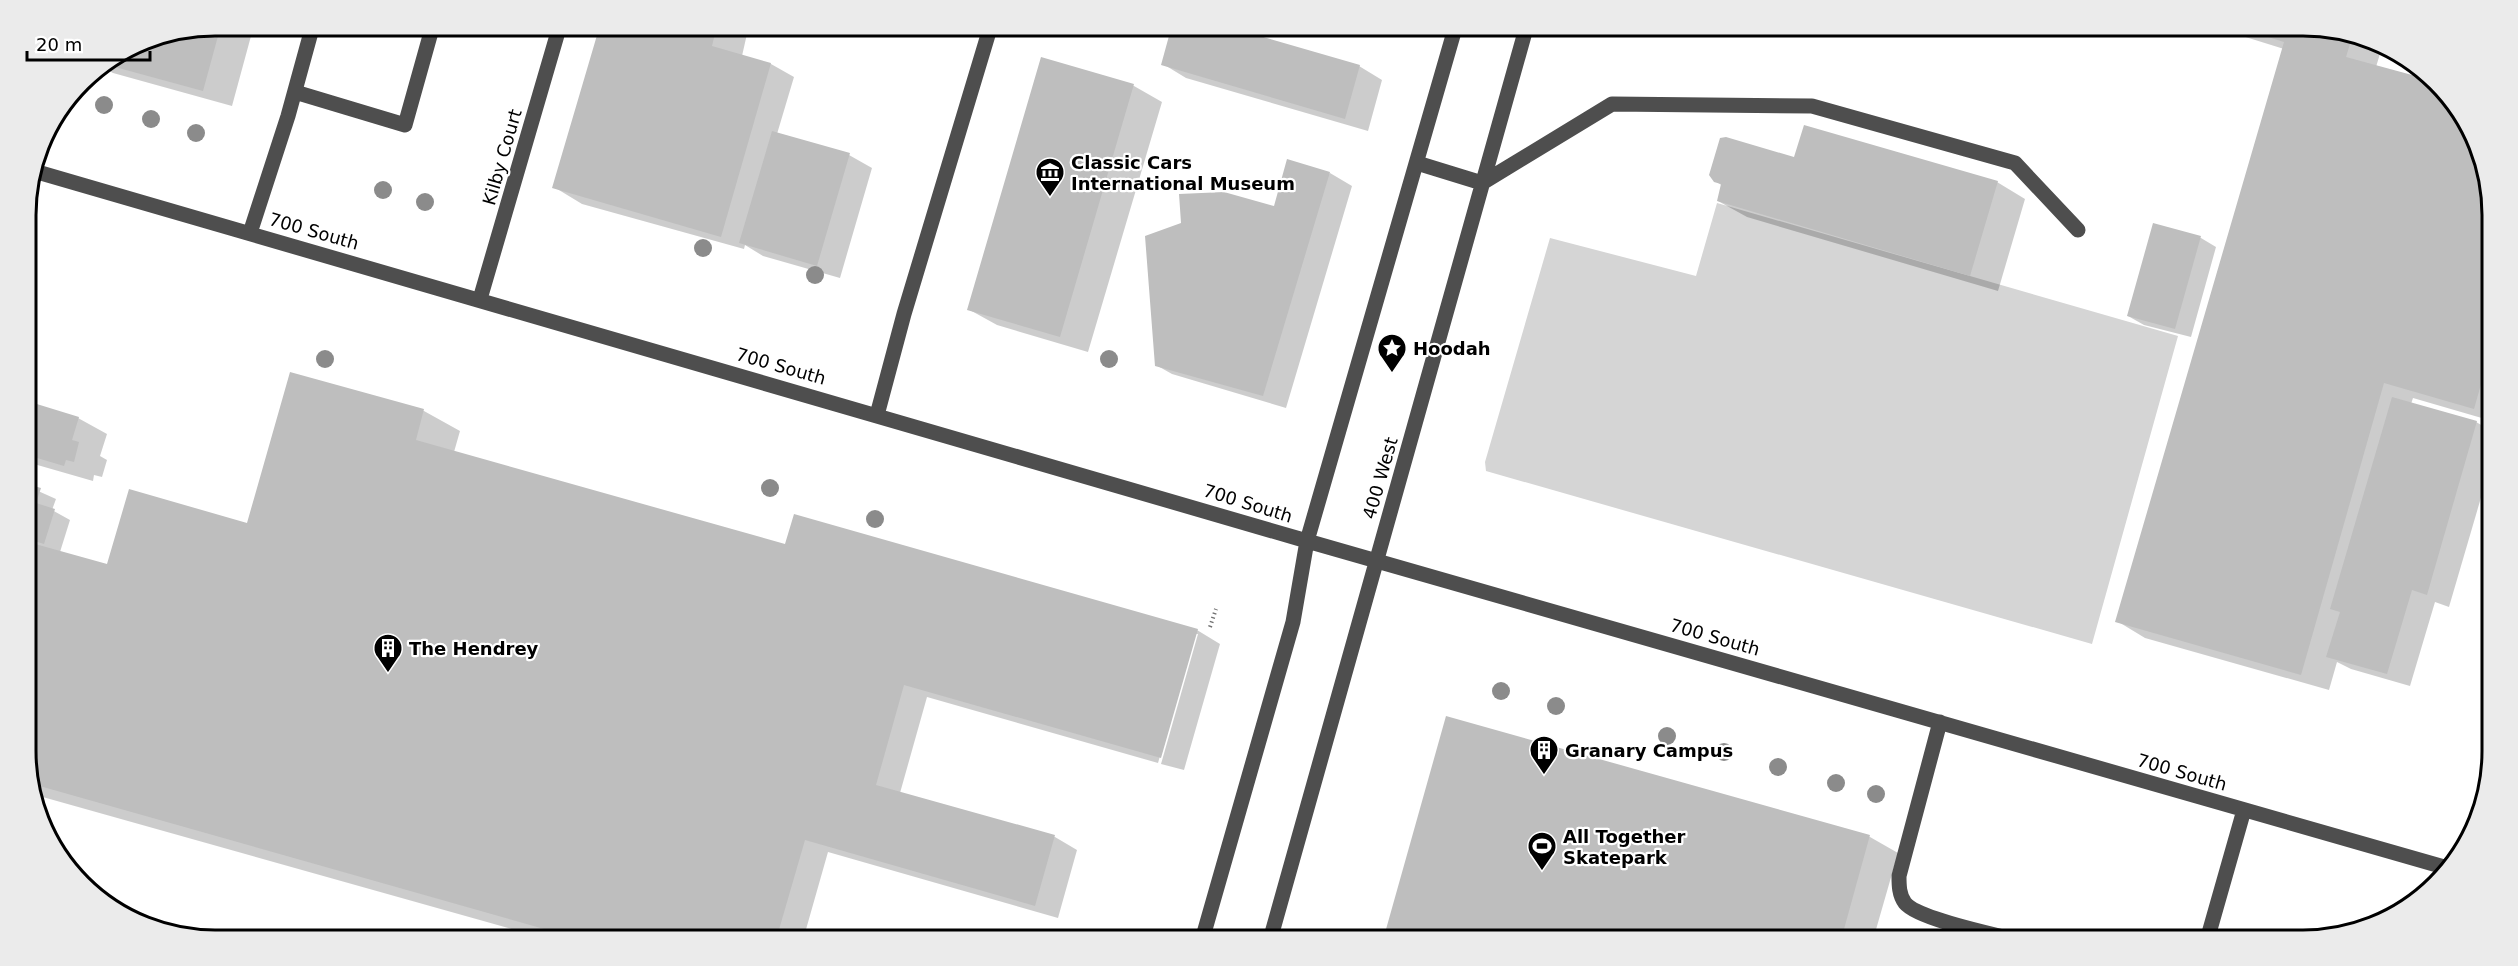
<svg xmlns="http://www.w3.org/2000/svg" width="2518" height="966" font-family="'DejaVu Sans',sans-serif">
<rect width="100%" height="100%" fill="#fff"/>
<path fill="#d5d5d5" d="M1717,203L2178,336L2092,644L1486,471L1485,462L1550,238L1696,276Z"/>
<path fill="#0003" d="M215,25H254L232,106L113,73L100,66L143,40Z
M601,25H749L742,56L771,64L794,77L777,134L849,155L872,168L840,278L763,256L745,245L744,249L582,204L554,187Z
M2207,25H2303L2364,36L2382,47L2376,67L2413,77L2415,70L2446,90L2473,131L2491,190L2492,421L2413,398L2411,404L2476,422L2492,431V460L2449,607L2435,602L2410,686L2351,669L2337,662L2329,690L2145,638L2117,621L2284,49Z
M1042,59L1134,86L1162,102L1088,352L997,325L968,309Z
M1163,64L1359,66L1382,80L1368,131L1186,78Z
M1795,159L1997,182L2025,199L1998,291L1747,217L1718,201L1723,186L1715,181Z
M1330,173L1352,186L1286,408L1172,374L1156,365L1183,223L1275,208Z
M2154,225L2201,238L2216,247L2191,337L2144,325L2128,316Z
M291,373L424,411L460,431L454,452L785,546L1197,630L1220,644L1184,770L1161,764L1198,634H1195L1158,763L927,697L900,793L1055,837L1077,850L1058,918L828,852L803,940H551L32,794L29,788L27,486L56,499L52,510L70,520L60,552L108,566L248,524Z
M27,403L78,418L107,434L100,456L107,460L102,477L94,475L93,481L27,462Z
M1447,718L1870,837L1898,853L1873,940H1384Z"/>
<path fill="#bebebe" d="M215,25H221L203,91L104,64L143,40Z
M600,25H717L712,46L771,63L721,237L552,188Z
M1172,25H1222L1360,65L1345,119L1161,65Z
M2230,25H2303L2353,34L2346,57L2412,75L2414,69L2446,90L2473,131L2491,190V349L2474,409L2384,383L2301,675L2115,622L2284,42Z
M1041,57L1134,84L1060,337L967,310Z
M1804,125L1998,181L1970,276L1717,201L1721,184L1714,182L1709,175L1720,138L1726,137L1794,157Z
M772,131L850,153L817,266L739,243Z
M1287,159L1330,172L1263,396L1155,366L1145,236L1181,223L1179,194L1224,192L1274,206Z
M2153,223L2201,236L2175,329L2127,316Z
M290,372L424,409L416,440L785,544L794,514L1198,629L1161,758L904,685L876,785L1055,835L1035,906L805,840L776,940H697L675,934L673,940H583L29,783L28,542L107,564L129,489L247,523Z
M2392,397L2477,421L2427,595L2412,590L2387,674L2326,657L2340,612L2330,609Z
M27,401L79,417L72,440L79,442L74,462L66,460L64,466L27,455Z
M27,484L41,488L36,503L55,509L44,544L28,539Z
M1446,716L1870,835L1841,940H1383Z"/>
<g fill="none" stroke-linecap="round" stroke-linejoin="round">
<path stroke="#707070" stroke-width="4" stroke-dasharray="1.5 3" stroke-linecap="butt" d="M1210,627L1216,609"/>
<path stroke="#4e4e4e" stroke-width="15" d="M295,92L405,125L433,25
M1417,163L1482,183L1612,104L1812,106L2015,163L2078,230
M34,171L1307,541L2451,869
M250,233L288,116L313,25
M480,299L560,25
M877,415L904,314L991,25
M1940,722L1899,876C1899,885 1899,895 1905,903C1918,919 1992,934 2016,940
M1202,940L1293,622L1307,541L1456,25
M1270,940L1527,25
M2207,940L2244,810"/>
</g>
<g fill="#8b8b8b">
<circle cx="104" cy="105" r="9"/>
<circle cx="151" cy="119" r="9"/>
<circle cx="196" cy="133" r="9"/>
<circle cx="383" cy="190" r="9"/>
<circle cx="425" cy="202" r="9"/>
<circle cx="703" cy="248" r="9"/>
<circle cx="815" cy="275" r="9"/>
<circle cx="325" cy="359" r="9"/>
<circle cx="1109" cy="359" r="9"/>
<circle cx="770" cy="488" r="9"/>
<circle cx="875" cy="519" r="9"/>
<circle cx="1501" cy="691" r="9"/>
<circle cx="1556" cy="706" r="9"/>
<circle cx="1667" cy="736" r="9"/>
<circle cx="1724" cy="752" r="9"/>
<circle cx="1778" cy="767" r="9"/>
<circle cx="1836" cy="783" r="9"/>
<circle cx="1876" cy="794" r="9"/>
</g>
<defs>
<g id="museum-pin" transform="scale(1.5)"><path d="M0 17L-7.5 6A9.5 9.5 0 1 1 7.5 6Z" fill="#000" stroke="#fff"/><path d="M0-6L6-3V-2H-6V-3ZM-5-1h2V3h-2ZM-1-1h2V3h-2ZM3-1h2V3H3ZM-6 4H6V6H-6Z" fill="#fff"/></g>
<g id="sight-pin" transform="scale(1.5)"><path d="M0 17L-7.5 6A9.5 9.5 0 1 1 7.5 6Z" fill="#000" stroke="#fff"/><path d="M0-6L1.8-2.2L6-1.7L2.9 1.2L3.7 5.4L0 3.3L-3.7 5.4L-2.9 1.2L-6-1.7L-1.8-2.2Z" fill="#fff"/></g>
<g id="building-pin" transform="scale(1.5)"><path d="M0 17L-7.5 6A9.5 9.5 0 1 1 7.5 6Z" fill="#000" stroke="#fff"/><path d="M-4-6H4V6H1V3H-1V6H-4ZM-2.5-4.3h1.7v1.8h-1.7ZM.8-4.3h1.7v1.8H.8ZM-2.5-1h1.7V.8h-1.7ZM.8-1h1.7V.8H.8Z" fill="#fff"/></g>
<g id="stadium-pin" transform="scale(1.5)"><path d="M0 17L-7.5 6A9.5 9.5 0 1 1 7.5 6Z" fill="#000" stroke="#fff"/><path d="M0-5a6.5 5 0 1 0 0 10a6.5 5 0 1 0 0-10ZM-3.5-1.8h7v3.6h-7Z" fill="#fff"/></g>
</defs>
<g fill-rule="evenodd">
<use href="#museum-pin" x="1050" y="172"/>
<use href="#sight-pin" x="1392" y="348"/>
<use href="#building-pin" x="388" y="648"/>
<use href="#building-pin" x="1544" y="750"/>
<use href="#stadium-pin" x="1542" y="846"/>
</g>
<g text-anchor="middle" dominant-baseline="central" stroke-width="4.5" stroke-linejoin="round" paint-order="stroke">
<g font-size="18" fill="#000" stroke="#fff">
<text transform="translate(502 157) rotate(-74)">Kilby Court</text>
<text transform="translate(314 231) rotate(16)">700 South</text>
<text transform="translate(781 366) rotate(16)">700 South</text>
<text transform="translate(1380 478) rotate(-74)">400 West</text>
<text transform="translate(1248 503) rotate(17)">700 South</text>
<text transform="translate(1715 637) rotate(16)">700 South</text>
<text transform="translate(2182 772) rotate(16)">700 South</text>
</g>
<g font-size="18" font-weight="bold" fill="#000" stroke="#fff" text-anchor="start">
<text x="1071" y="162">Classic Cars<tspan x="1071" dy="21">International Museum</tspan></text>
<text x="1413" y="348">Hoodah</text>
<text x="409" y="648">The Hendrey</text>
<text x="1565" y="750">Granary Campus</text>
<text x="1563" y="836">All Together<tspan x="1563" dy="21">Skatepark</tspan></text>
</g>
</g>
<path d="M0 0H2518V966H0ZM215 36H2303A179 179 0 0 1 2482 215V751A179 179 0 0 1 2303 930H215A179 179 0 0 1 36 751V215A179 179 0 0 1 215 36Z" fill="#ebebeb" fill-rule="evenodd"/>
<path fill="none" stroke="#000" stroke-width="3" d="M215 36H2303A179 179 0 0 1 2482 215V751A179 179 0 0 1 2303 930H215A179 179 0 0 1 36 751V215A179 179 0 0 1 215 36Z"/>
<path d="M27 51v9h123v-9" fill="none" stroke="#000000" stroke-width="3"/>
<text x="36" y="51" font-size="18" fill="#000000" stroke="#ffffff" stroke-width="4.5" paint-order="stroke">20 m</text>
</svg>
